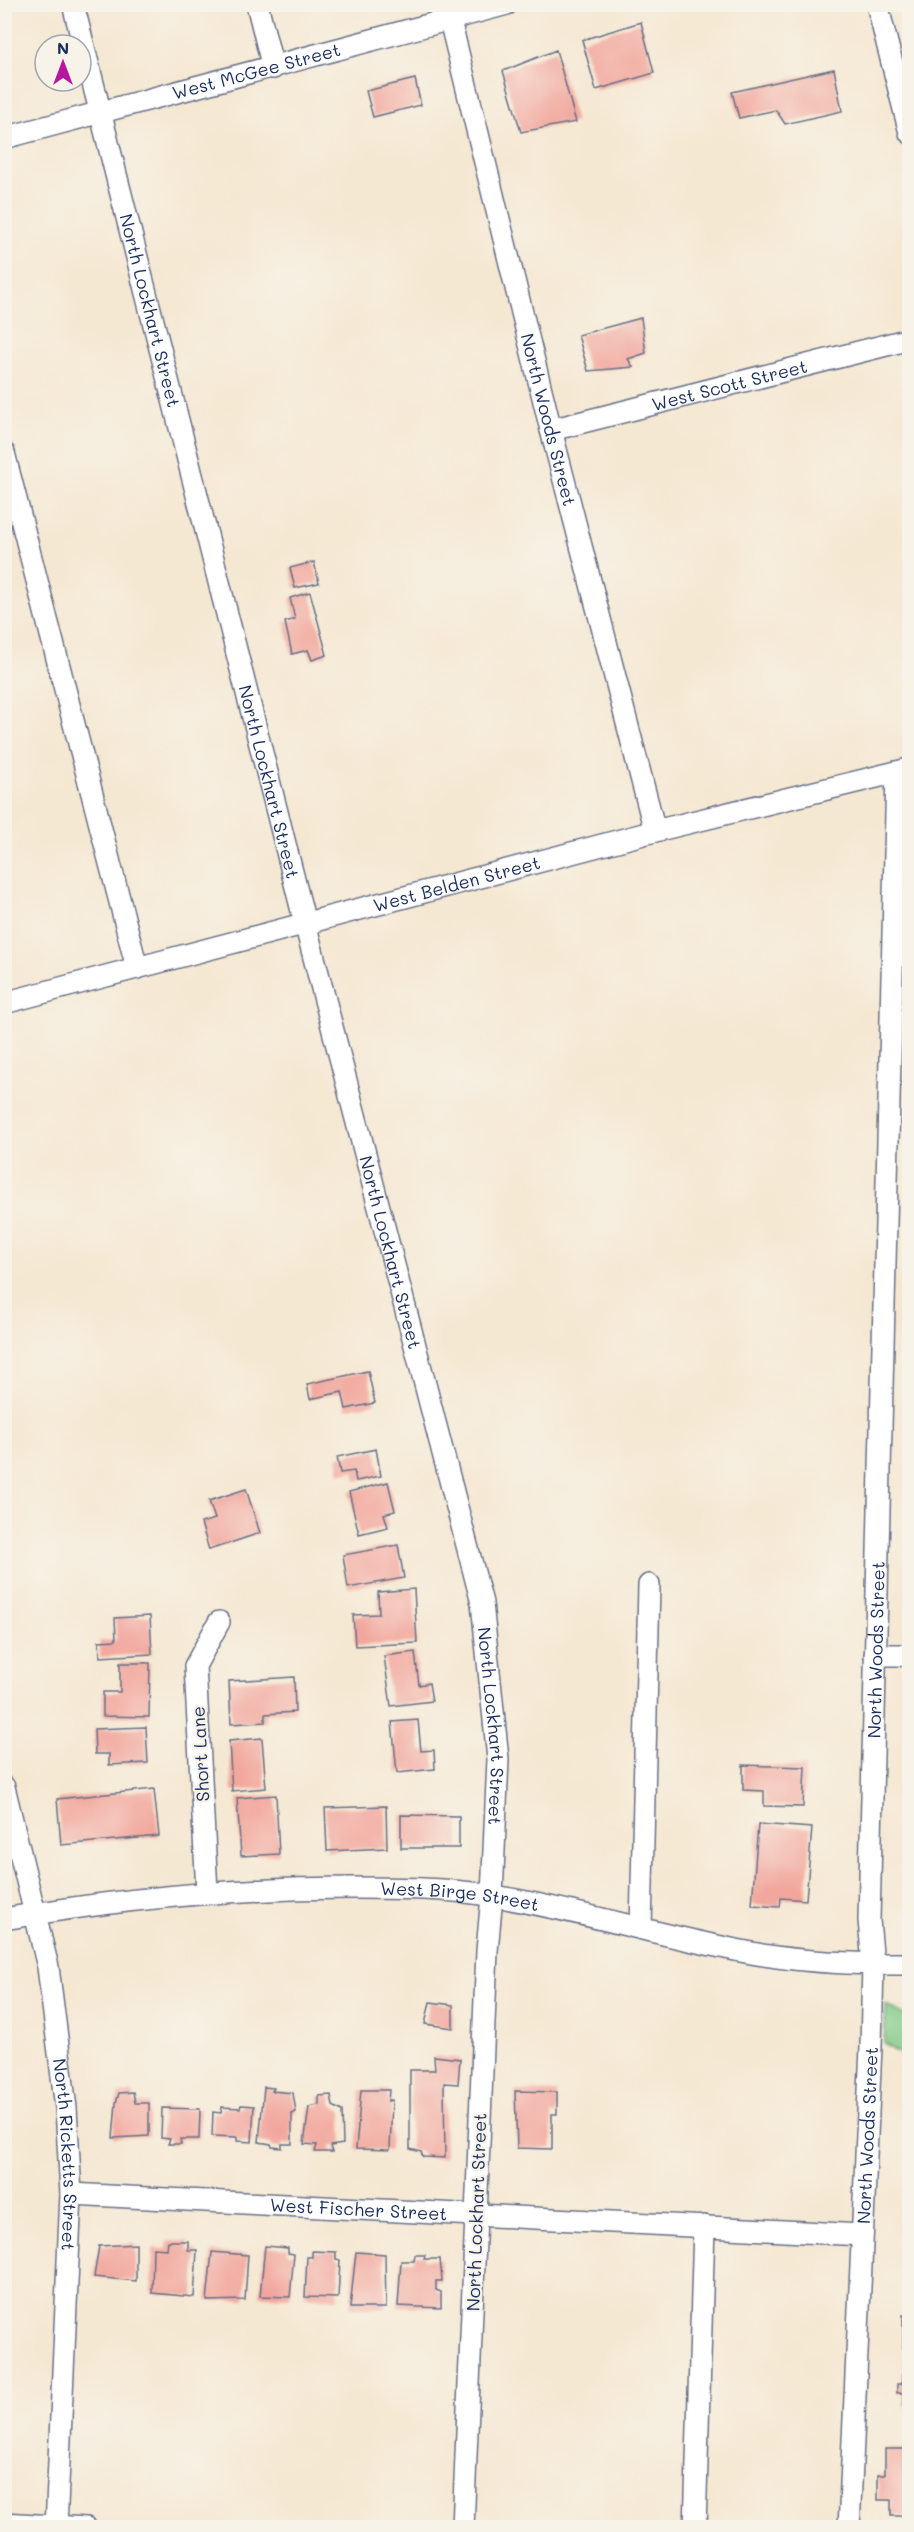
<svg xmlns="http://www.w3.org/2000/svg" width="914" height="2532" font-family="Mali,sans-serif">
<rect width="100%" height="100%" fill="#f7f3e8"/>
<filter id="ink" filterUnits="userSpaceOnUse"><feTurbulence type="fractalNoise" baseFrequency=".0167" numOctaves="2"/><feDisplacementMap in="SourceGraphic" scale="12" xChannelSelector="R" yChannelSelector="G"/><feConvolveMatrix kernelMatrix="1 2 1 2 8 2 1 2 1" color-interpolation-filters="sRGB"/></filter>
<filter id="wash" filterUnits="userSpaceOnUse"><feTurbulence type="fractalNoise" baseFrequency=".008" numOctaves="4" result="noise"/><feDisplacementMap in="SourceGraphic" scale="24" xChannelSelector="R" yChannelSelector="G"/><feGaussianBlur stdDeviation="1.35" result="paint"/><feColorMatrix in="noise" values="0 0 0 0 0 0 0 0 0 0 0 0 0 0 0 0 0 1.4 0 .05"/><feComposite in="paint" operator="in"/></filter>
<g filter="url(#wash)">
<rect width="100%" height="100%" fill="#f5e8d3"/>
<path fill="#80c986" stroke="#4e7c72" stroke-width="1.5" d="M886,2005L909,2017V2060L884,2044Z"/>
<g id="blocks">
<path fill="#f2a69c" d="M641,22L654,73L596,90L582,40Z
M556,50L576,122L521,132L503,71Z
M834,69L842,111L785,124L776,110L739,118L732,92Z
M415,79L421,105L373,117L366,91Z
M641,318L646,353L628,359L633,367L588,371L578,335Z
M314,562L319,583L295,588L290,568Z
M310,592L327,655L312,660L308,650L292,654L285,622L295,619L290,598Z
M368,1371L375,1403L346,1409L342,1392L310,1399L307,1384Z
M376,1449L381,1476L356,1481L354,1471L340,1473L337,1457Z
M388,1482L395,1511L384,1514L388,1527L359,1534L349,1492Z
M246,1489L260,1533L209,1550L201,1523L215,1519L209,1501Z
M398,1545L404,1578L348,1588L343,1555Z
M414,1589L417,1643L355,1646L353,1615L379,1614L378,1592Z
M150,1616L152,1654L100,1657L99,1641L116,1640L115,1618Z
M415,1652L419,1685L429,1683L432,1701L391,1706L384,1656Z
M120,1663H150L149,1717L103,1716V1692H120Z
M294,1677L295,1712L265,1714V1722L231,1724L229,1681Z
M418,1720L421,1751L434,1750L435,1769L397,1773L392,1722Z
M146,1727L148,1763L109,1765V1754H95L94,1729Z
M262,1738L266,1788L232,1791L229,1741Z
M743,1765L805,1767L803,1807L764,1806V1791L743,1790Z
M154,1789L159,1836L61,1845L57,1799Z
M276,1795L279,1854L241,1856L237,1798Z
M386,1806L387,1848L327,1851L325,1808Z
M401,1815L459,1816V1848H401Z
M758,1824L812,1828L806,1900L781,1898L780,1907L752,1905Z
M430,2002L453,2005V2028L425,2024Z
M434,2056L460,2059L458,2084L444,2083L445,2158L423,2157L421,2152L410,2149V2070H435Z
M264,2087L274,2088L272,2091L293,2093L296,2112L292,2114V2144H282V2148L272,2147L271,2144L259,2142Z
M361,2090H389L388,2101L392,2100L390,2150L356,2149Z
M515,2091L557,2092V2114H552V2149L517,2148Z
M133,2092L135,2103H149V2136L113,2138L116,2103L119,2093Z
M331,2095L333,2106L342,2111L343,2144L330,2146L332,2152H315L317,2145L304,2144L309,2107L319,2105V2096Z
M241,2105L254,2106L252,2142L237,2141V2137L212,2136L213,2112L221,2113L222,2107L240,2108Z
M162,2108L200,2109L199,2139H180L181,2144H168L170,2139L161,2138Z
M168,2241H188V2250H197L194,2297L152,2293L153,2248L167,2249Z
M136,2244V2281L94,2277L99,2246Z
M265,2246L288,2248V2253L294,2254L290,2297L260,2296Z
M312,2251L336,2252V2259L340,2260L338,2298L305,2297L307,2257H312Z
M212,2252L248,2255L245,2300L207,2301Z
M356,2252L385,2254L386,2308H350Z
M415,2255H425L424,2259H440L442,2281H436V2290L441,2292V2308L398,2306L401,2261H414Z
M903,2315H910V2365H906L907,2349H903Z
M902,2374H910V2407H904V2393H897V2384H902Z
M885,2449H910V2516H891V2500H878V2475H885Z"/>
</g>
</g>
<g filter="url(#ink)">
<use href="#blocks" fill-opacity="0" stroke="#677087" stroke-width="1.5"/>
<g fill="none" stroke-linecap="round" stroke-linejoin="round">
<g stroke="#677087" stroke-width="24">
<g id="minor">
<path id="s1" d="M73,4L305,923L482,1603L498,1759L492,1896L487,1951L463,2528"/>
<path d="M257,4L273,68"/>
<path id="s2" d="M446,4L551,430L655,831"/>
<path d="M877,4L910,133"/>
<path id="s3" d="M4,138L507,4"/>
<path id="s4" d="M551,430L910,339"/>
<path d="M4,453L137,968"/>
<path id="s5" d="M4,1003L655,831L909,769"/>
<path d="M875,1655H910"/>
<path id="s6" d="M4,1787L48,1967L66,2108L71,2194L56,2528"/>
<path d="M207,1892L195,1666L219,1622"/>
<path id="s7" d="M4,1919C119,1899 236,1888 352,1888C399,1888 447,1888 494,1896C585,1911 672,1940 763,1955C811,1963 861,1964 910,1964"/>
<path d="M641,1928L649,1585"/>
<path id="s8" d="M71,2194L862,2235"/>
<path d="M4,2523L86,2528"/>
<path d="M695,2528L704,2226"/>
<path id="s9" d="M849,2528L871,2047L873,1964L869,1920L897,772"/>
</g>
</g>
<use href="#minor" stroke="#fff" stroke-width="21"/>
</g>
</g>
<g text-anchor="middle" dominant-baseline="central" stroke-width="4.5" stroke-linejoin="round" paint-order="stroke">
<g font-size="18" fill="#1b2f5e" stroke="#f7f3e8">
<text stroke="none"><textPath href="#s3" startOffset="261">West McGee Street</textPath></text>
<text stroke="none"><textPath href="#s1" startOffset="316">North Lockhart Street</textPath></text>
<text stroke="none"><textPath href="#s4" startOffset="184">West Scott Street</textPath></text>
<text stroke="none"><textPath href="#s2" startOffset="428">North Woods Street</textPath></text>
<text stroke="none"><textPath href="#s1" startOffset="802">North Lockhart Street</textPath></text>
<text stroke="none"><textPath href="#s5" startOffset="468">West Belden Street</textPath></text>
<text stroke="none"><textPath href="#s1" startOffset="1288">North Lockhart Street</textPath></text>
<text stroke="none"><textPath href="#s9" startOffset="879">North Woods Street</textPath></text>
<text stroke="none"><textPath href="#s1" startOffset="1774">North Lockhart Street</textPath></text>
<text transform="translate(200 1754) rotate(-93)">Short Lane</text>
<text stroke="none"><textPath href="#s7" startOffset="458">West Birge Street</textPath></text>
<text stroke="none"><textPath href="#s9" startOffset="393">North Woods Street</textPath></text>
<text stroke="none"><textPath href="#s6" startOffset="374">North Ricketts Street</textPath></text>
<text stroke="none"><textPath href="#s8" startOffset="288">West Fischer Street</textPath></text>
<text transform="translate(476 2212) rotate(-88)">North Lockhart Street</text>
</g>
</g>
<rect width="914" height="2532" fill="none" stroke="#f7f3e8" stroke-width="24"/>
<g transform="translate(63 63)"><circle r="28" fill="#f7f3e8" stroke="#9fa5b1" stroke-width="1.5"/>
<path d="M0-4.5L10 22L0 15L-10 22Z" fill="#b5179e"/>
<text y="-9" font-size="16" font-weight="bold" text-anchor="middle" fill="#1b2f5e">N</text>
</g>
</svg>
